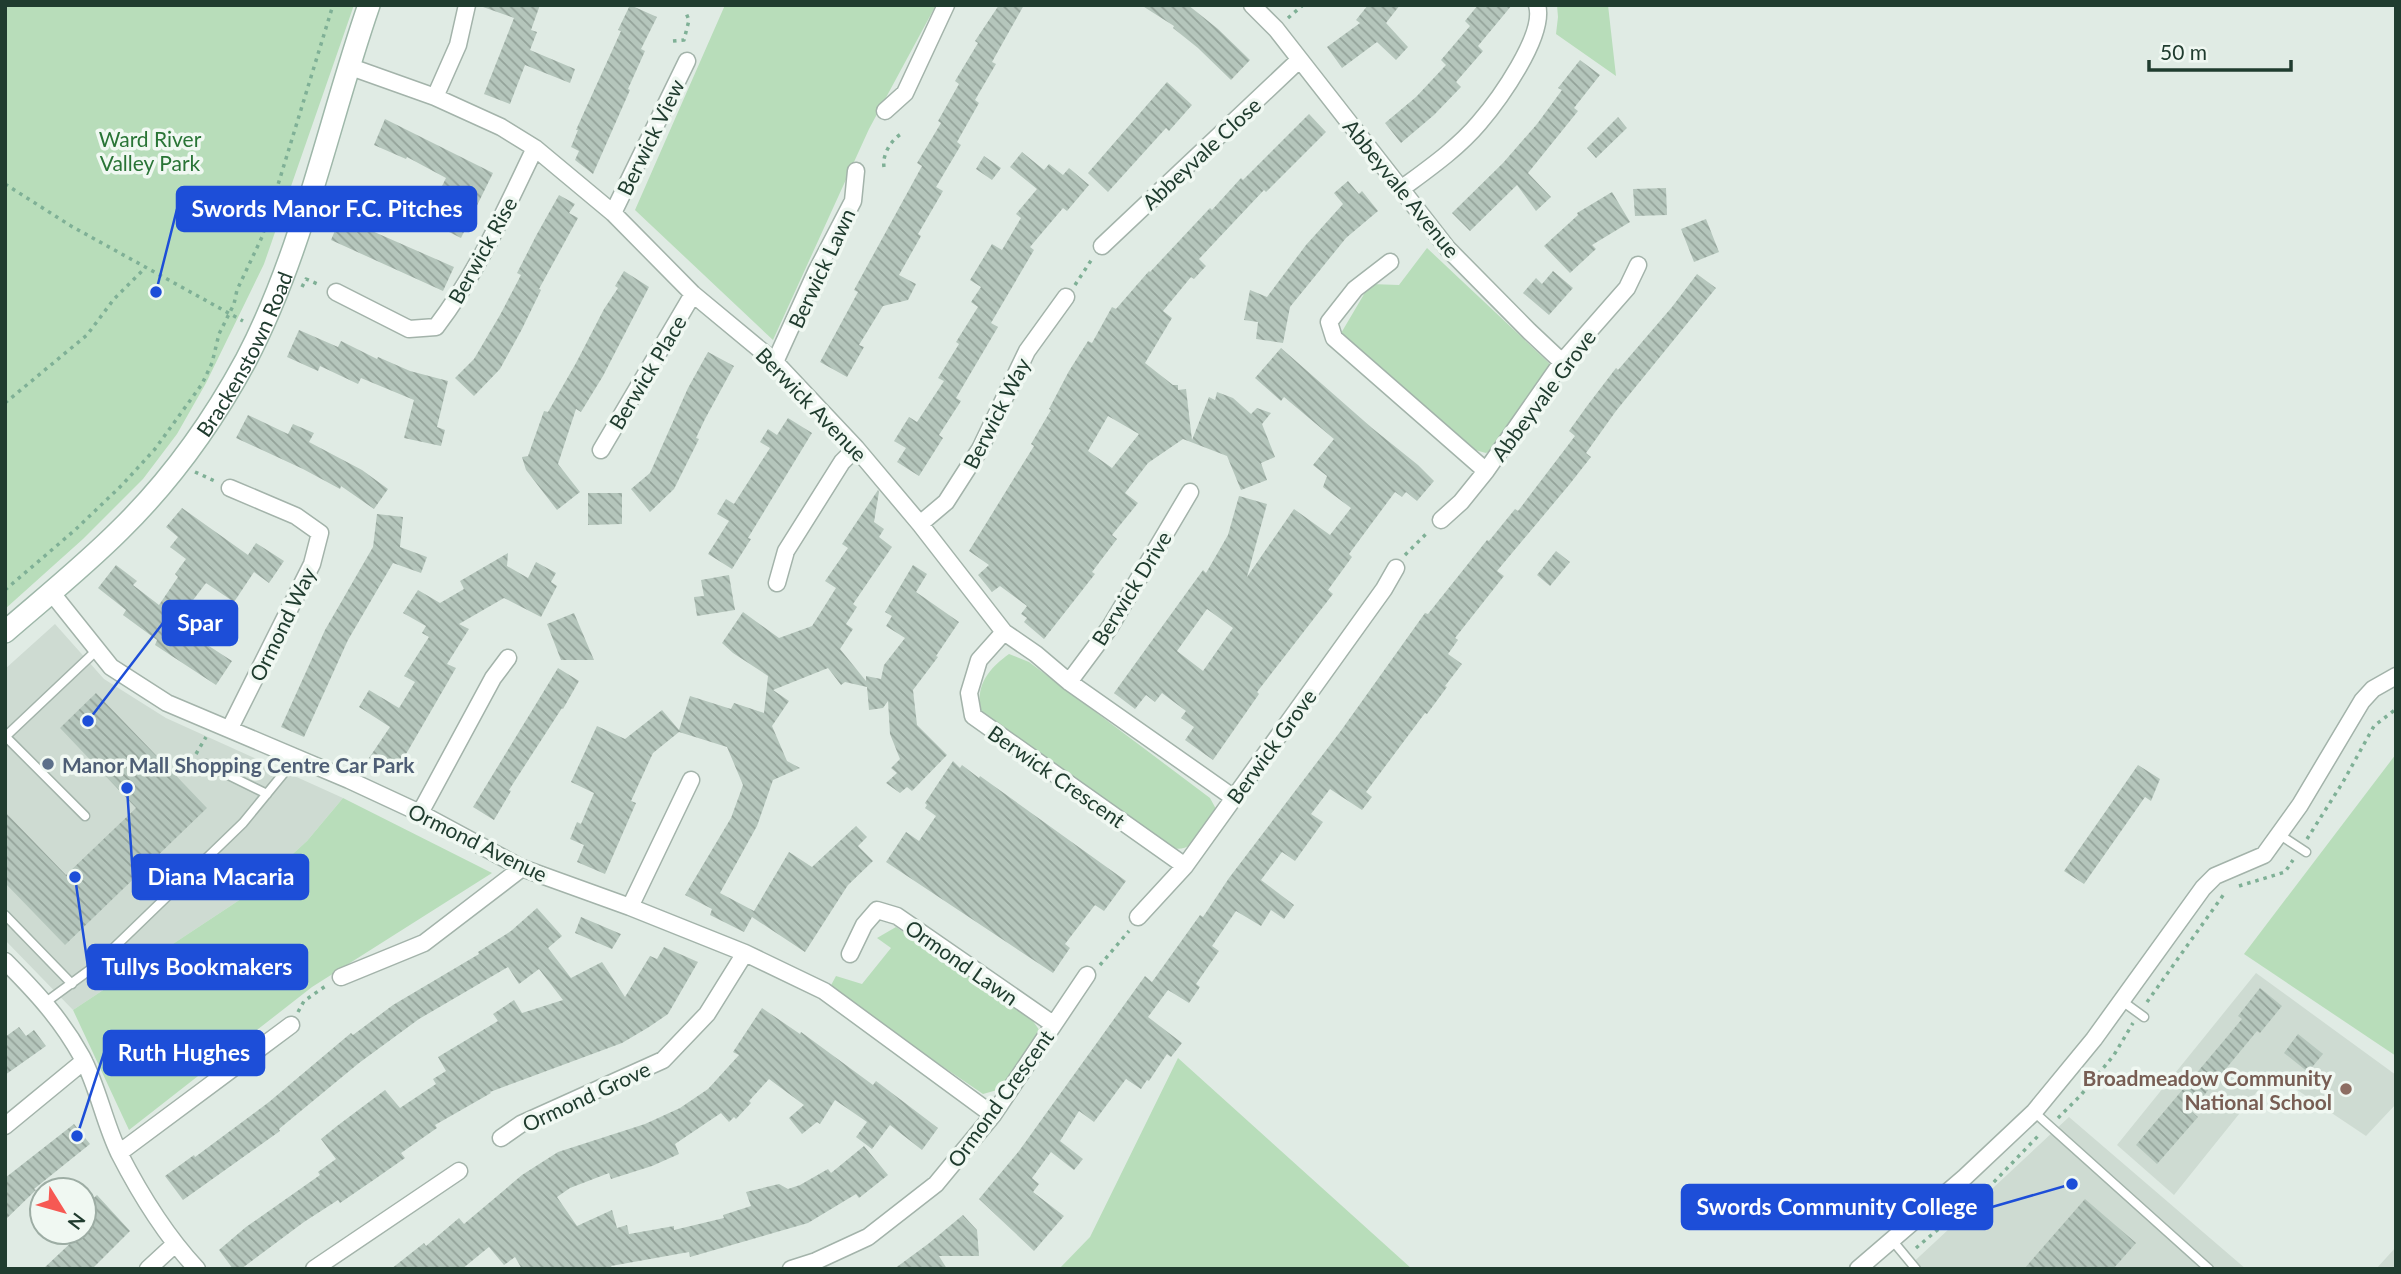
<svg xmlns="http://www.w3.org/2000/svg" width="2401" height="1274" font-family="Lato,sans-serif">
<defs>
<pattern id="building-back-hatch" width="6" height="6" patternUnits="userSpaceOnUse" patternTransform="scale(1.75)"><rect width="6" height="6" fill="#b5c6bc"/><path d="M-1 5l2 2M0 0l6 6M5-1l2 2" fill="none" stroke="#93a299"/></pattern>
</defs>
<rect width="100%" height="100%" fill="#e0ebe4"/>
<path fill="#cedbd2" d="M55,624L104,679L166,718L343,798L307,841L250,893L73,1010L5,940V669Z
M2256,973L2396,1075V1104L2366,1136L2272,1073L2174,1195L2117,1145Z
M2069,1117L2246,1269H1906Z
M2396,1247V1269H2376Z"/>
<path fill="#b8ddba" d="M5,5H354L264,264L206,383L177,434L143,479L83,539L5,609Z
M725,5H936L869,129L773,340L635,210Z
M1557,5H1608L1616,76L1556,34L1558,17Z
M1427,248L1550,364L1494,449L1486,453L1475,450L1337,340L1370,284L1399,285Z
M1009,654L1029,662L1210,798L1216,809C1207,825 1195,854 1172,848L982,713C974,687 988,669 1009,654Z
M2396,754V1056L2244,954Z
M343,798L492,873L312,987L129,1130L73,1010L250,893L307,841Z
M896,927L1030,1017L1040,1031L1004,1088L983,1094L829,989L836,976L862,984L891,948L877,938Z
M1178,1058L1412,1269H1059L1090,1237Z"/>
<path fill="url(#building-back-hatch)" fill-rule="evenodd" d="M484,5H540L531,30L537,32L530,50L575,69L570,83L525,65L510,104L484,94L514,18L483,7Z
M630,5L657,17L641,49L645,51L628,89L630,90L593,174L575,160L579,151L571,147L578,130H576L621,31L618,30Z
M999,5H1024L992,62L996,64L975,100L979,103L957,142L961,145L936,187L943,191L918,234L921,236L899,275L916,284L908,300L883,306L859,345L864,347L847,377L820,362L858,292L854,290L922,166L917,163L941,123L938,121L959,84L955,81L978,43L975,41Z
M1141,5H1188L1218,29L1250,60L1231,80L1198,48L1173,28L1174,26Z
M1368,5H1400L1386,23L1408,47L1396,60L1377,42L1342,68L1327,47L1360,23L1356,20Z
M1478,5H1512L1478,46L1483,51L1456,82L1461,87L1434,115L1401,143L1385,123L1416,97L1446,65L1441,60L1470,26L1465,21Z
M1580,60L1600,75L1574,108L1578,111L1528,173L1551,197L1536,211L1517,185L1470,231L1452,213L1503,163L1537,124L1562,90L1558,88Z
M1167,82L1192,105L1169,131L1166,128L1108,192L1088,173Z
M1309,114L1326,132L1266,192L1264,190L1199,259L1206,266L1194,279L1191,277L1163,311L1172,318L1145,363L1173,385H1178V390L1186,389L1192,440L1209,397L1215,400L1217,392L1233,398L1251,414L1257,408L1271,413L1262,424L1275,457L1261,463L1267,480L1241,490L1227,456L1183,439L1148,463L1125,493L1138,503L1112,535L1117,539L1092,572L1095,574L1044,639L1024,622L1027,618L1021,614L1027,606L1000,586L992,592L978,575L989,565L969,551L1034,446L1031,444L1051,410L1049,409L1069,371L1088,341L1092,343L1112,307L1116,309L1149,271L1150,272L1210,208L1212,210L1241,178L1243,180ZM1108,416L1139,434L1112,468L1088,451Z
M1618,117L1627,128L1596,158L1587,148Z
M385,119L493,173L461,238L425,220L446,178L407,157L406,159L374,145Z
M1022,152L1044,170L1049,164L1063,175L1069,168L1089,185L1067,211L1063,208L1030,247L1034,250L991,323L998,327L956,398L961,401L939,435L943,438L919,476L897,462L906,448L894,441L909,417L917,422L944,381L938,378L959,344L956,342L978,307L971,302L981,287L970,280L992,244L1002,250L1021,218L1016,214L1037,189L1010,167Z
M984,156L1001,168L992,180L976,169Z
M1348,181L1359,194L1362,191L1378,211L1346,238L1290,307L1283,343L1256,339L1258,322L1244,320L1250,290L1267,297L1306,245L1343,204L1334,193Z
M1666,188L1667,215L1635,216L1633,189Z
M1612,192L1630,222L1592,245L1596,249L1570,273L1544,246L1578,215L1577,213Z
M559,195L575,204L569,213L578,218L539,289L541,290L522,329L500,369L474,396L455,378L474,359L500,315L521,275L517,273L537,234Z
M342,214L373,228L372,231L454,267L443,291L331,240Z
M1706,219L1719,252L1694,262L1681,229Z
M624,271L649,287L603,376L581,412L576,409L558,464L580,492L557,510L526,470L522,457L528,456L544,411L548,412L576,363L604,309L618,288L615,286Z
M1553,271L1573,288L1549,315L1523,293L1536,278L1542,284Z
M1697,274L1716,288L1616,411L1586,453L1591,457L1569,485L1497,571L1504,576L1455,638L1458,640L1448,654L1462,664L1445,686L1447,687L1427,714L1425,713L1366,792L1372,797L1362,810L1330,789L1311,814L1323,822L1295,861L1282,852L1261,880L1294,905L1284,919L1271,910L1261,926L1236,911L1212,946L1219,951L1196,984L1200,987L1189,1003L1168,990L1148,1017L1182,1043L1171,1057L1167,1054L1149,1081L1147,1080L1141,1089L1126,1079L1094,1122L1079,1111L1060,1141L1083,1159L1074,1170L1051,1152L1032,1178L1039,1184L1033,1192L1064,1216L1034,1251L979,1199L1019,1151L1145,976L1152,982L1200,915L1203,917L1229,878L1340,732L1425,613L1428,614L1487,540L1489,541L1515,509L1518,511L1575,436L1569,431L1587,406L1616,368L1618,370L1672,307Z
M299,330L338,347L341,341L377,359L378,357L410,371L448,381L437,427L445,430L441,446L404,438L414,400L361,378L358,384L320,366L318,371L287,357Z
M1281,348L1372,428L1418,465L1434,481L1417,501L1406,492L1402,497L1395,492L1349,554L1352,557L1328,590L1333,594L1257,692L1259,694L1213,760L1185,740L1194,727L1181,718L1186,711L1162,693L1155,702L1146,695L1135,709L1114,693L1203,570L1206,573L1228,535L1239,496L1267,504L1247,577L1294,509L1330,535L1351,508L1323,487L1327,476L1313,465L1334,439L1284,397L1281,401L1255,378ZM1207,609L1233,628L1203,671L1177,651Z
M708,352L734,366L705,419L696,438L699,439L674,489L650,512L631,489L650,473L688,388Z
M248,415L288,434L293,424L314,433L309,442L362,470L388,489L374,509L341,486L340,489L303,469L236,438Z
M788,418L812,433L748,538L751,539L732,569L708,554L729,521L717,514L726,499L734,504L770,448L760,442L768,429L777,435Z
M878,490L879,492L874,522L884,529L879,537L892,547L853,604L857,607L846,624L853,629L840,649L866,681V676L881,679L884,665L905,638L886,626L892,616L885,612L913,565L927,574L916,592L959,622L936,656L938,657L913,690L917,725L947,755L912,791L907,787L900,793L886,783L897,773L891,768L900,759L890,734L888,701L883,708L869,710L867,687L845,682L841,685L828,668L773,690L789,701L772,726L787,761L800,768L773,780L757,826L720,893L754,911L789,852L812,867L856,826L867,837L858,846L873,861L848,885L805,952L752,917L744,932L710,915L712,909L685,895L731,818L743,785L727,747L679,732L653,753L631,801L636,803L605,874L577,862L584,845L570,839L577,822L581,824L594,793L571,782L597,726L625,739L662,710L679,730L690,696L731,709L734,703L764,713L768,676L733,653L722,643L743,612L779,638L812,626L836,588L825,581L848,548L842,544Z
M588,493H622V524L588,525Z
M182,508L248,555L256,543L284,561L269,583L254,572L234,602L206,583L184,612L191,617L188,620L198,627L192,635L232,661L216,685L155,645L157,640L123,615L126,610L98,588L116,565L137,581L133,585L159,605L178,577L175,574L186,559L170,547L178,537L166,527Z
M377,514L403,517L400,547L427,557L421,573L393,563L348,640L304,737L281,727L325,630L373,547Z
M1556,551L1570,562L1550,586L1537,575Z
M508,553L507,566L528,578L536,562L556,573L551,582L557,586L541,617L504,598L459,624L469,629L447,664L456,668L395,773L369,758L390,727L359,707L369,690L399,708L415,682L404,676L429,637L422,633L426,626L403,613L418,590L440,603L464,589L460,581Z
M729,575L735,610L697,616L694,597L704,596L701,580Z
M574,613L580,627L594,660H561L547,624Z
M558,668L579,681L563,709L562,708L509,790L511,791L494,820L473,807Z
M96,693L207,808L65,945L5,883V812L66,875L136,808L60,728Z
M953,761L960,768L962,765L979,778L980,776L1126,881L1104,911L1095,905L1065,944L1070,948L1053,973L886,862L906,832L919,841L936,816L925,808L927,805L925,803Z
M2138,765L2160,779L2151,801L2145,797L2084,884L2064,871Z
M537,908L562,936L548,948L571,978L602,962L625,997L650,956L657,959L664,947L698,962L668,1014L649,1027L622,1043L490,1092L491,1093L435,1125L437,1128L401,1153L405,1158L375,1179L340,1203L338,1200L304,1222L241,1269H233L219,1250L246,1227L320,1175L318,1172L336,1159L321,1139L337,1126L385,1090L400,1108L436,1084L433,1079L446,1071L438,1057L498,1021L493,1014L514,1000L522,1013L563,1000L539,969L519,984L508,967L419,1019L359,1063L279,1129L280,1131L183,1200L165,1176L194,1155L195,1157L269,1102L351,1033L353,1035L393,1005L479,954L478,952L511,931Z
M581,917L621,934L612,949L575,933Z
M2260,988L2282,1006L2260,1033L2257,1031L2191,1111L2198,1117L2157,1164L2136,1145L2242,1019L2238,1016Z
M762,1008L800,1034L801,1032L873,1085L876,1081L938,1128L922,1150L890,1125L872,1149L856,1137L867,1122L835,1100L820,1124L817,1122L802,1134L789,1118L804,1105L769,1079L749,1101L751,1103L736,1119L734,1117L729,1122L721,1113L675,1144L679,1154L652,1166L611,1179L609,1173L570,1188L557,1197L577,1226L612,1210L617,1228L627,1225L629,1234L674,1226V1230L724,1218L723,1215L751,1206L746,1192L779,1184L788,1189L800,1185L828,1169L831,1173L864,1146L888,1175L859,1198L856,1194L808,1223L690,1257L689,1252L611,1266L613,1269H522L515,1257L504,1265L489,1247L462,1269H391L424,1243L426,1246L459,1218L464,1224L522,1175L558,1152L645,1124L680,1108L708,1089L739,1055L733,1052Z
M19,1027L26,1036L34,1030L46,1046L5,1075V1037Z
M2298,1034L2323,1054L2308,1072L2284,1053Z
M74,1124L90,1144L34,1189L36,1190L5,1220V1178Z
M97,1195L130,1231L92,1269H43L95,1220L84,1207Z
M2085,1199L2136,1243L2113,1269H2024Z
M963,1215L977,1230L979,1256H939L947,1269H894L928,1244Z"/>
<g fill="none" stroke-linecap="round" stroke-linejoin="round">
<g stroke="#a3b3aa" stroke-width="11">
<path id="lane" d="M5,737L97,650
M6,737L85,816
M206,764L267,794
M2280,835L2306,852
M5,915L72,984
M2122,1001L2144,1017
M46,1002L95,966L243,823L297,757
M2034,1112L2209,1269
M1892,1240L1916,1269"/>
</g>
<g stroke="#a3b3aa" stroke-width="19">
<path id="street" d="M1252,5L1276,29L1448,249L1529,331L1562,362
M348,66L435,97L501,127L535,148L613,213L693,294L775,362L856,448L920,524L1004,632L1036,654L1069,682L1234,798
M435,97L458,45L467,5
M885,111L905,93L946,5
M1401,189C1428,169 1457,149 1479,123C1498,101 1546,35 1537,5
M613,213L687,61
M1102,246L1299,60
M1390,262L1355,289L1329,322L1334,338L1486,471
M336,292L409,329L436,327C478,272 505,210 535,148
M775,362L816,272L853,201L856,171
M601,450L693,294
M1441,520L1461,502L1486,471L1562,362L1627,288L1638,265
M920,524L946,502L980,449L1027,351L1066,297
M777,583L786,551L842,462L856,448
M51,592L111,667L167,703L349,780L420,813L522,868L630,907L745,953L824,991L993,1115
M1004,632L979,660L969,693L973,716L1185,866
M1069,682L1110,627L1190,492
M230,728L312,564L320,533L296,516L230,488
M420,813L493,678L508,658
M630,907L691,780
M1138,917L1185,866L1384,589L1396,568
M850,954L864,925L877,910L897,916L1053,1024
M5,961C36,992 61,1019 82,1057C98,1087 104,1122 119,1153C139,1192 167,1237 197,1269
M341,977L424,943L522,868
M5,1126L84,1061
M501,1138L521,1124L663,1060L707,1014L745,953
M119,1153L291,1025
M148,1269L174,1245
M314,1269L459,1171
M791,1269L816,1261L868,1237L936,1184L993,1115L1087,975
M1858,1269L1965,1177L2034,1112L2094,1039L2203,888L2215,876L2264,855L2300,805L2362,701L2373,689L2396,676"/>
</g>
<g stroke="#9eb7a9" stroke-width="24">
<g id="secondary">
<path id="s1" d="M5,632C43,599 84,566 120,530C169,482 213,421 246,360C304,249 328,123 369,5"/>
</g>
</g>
<path stroke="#7fb096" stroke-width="3.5" stroke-dasharray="3.5 5" stroke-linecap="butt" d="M1288,18L1303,5
M673,41L684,40L689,20L686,13
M884,167C882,155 891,140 901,134
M5,184L71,226L243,321
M1075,285L1092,259
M302,287L306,279L320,285
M5,403L87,335L114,299L144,269
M195,472L217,482
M1405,555L1429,531
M5,590L75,530L122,485L155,449L202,384L212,363L219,334L234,304L237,290L262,237L333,5
M196,754L206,737
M2307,839L2343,782L2374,726L2396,709
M2239,886L2285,872L2293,860
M1100,965L1129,931
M2147,1002L2224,894
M298,1012L304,1001L327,985
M2058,1118L2080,1096L2114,1055L2133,1023
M1916,1248L1993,1183L2039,1135"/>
<use href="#lane" stroke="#fff" stroke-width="8"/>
<use href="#street" stroke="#fff" stroke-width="16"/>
<use href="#secondary" stroke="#fff" stroke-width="21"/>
</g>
<circle fill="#5c6f8a" stroke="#f0f8f2" stroke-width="2.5" cx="48" cy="764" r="7"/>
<circle fill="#8d6e63" stroke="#f0f8f2" stroke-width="2.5" cx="2346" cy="1089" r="7"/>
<g text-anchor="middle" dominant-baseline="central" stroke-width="7" stroke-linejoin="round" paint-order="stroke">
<g font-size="21" fill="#203c2f" stroke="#f0f8f2">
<text transform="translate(650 137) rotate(-64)">Berwick View</text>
<text transform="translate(1201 153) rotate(-43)">Abbeyvale Close</text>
<text transform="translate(1402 188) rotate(51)">Abbeyvale Avenue</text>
<text transform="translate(482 250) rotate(-61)">Berwick Rise</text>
<text transform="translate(821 268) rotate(-65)">Berwick Lawn</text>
<text stroke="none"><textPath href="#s1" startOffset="371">Brackenstown Road</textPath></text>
<text transform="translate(647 372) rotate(-59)">Berwick Place</text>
<text transform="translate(1543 395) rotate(-53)">Abbeyvale Grove</text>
<text transform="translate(812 404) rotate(46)">Berwick Avenue</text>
<text transform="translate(996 413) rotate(-63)">Berwick Way</text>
<text transform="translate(1131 588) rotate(-58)">Berwick Drive</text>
<text transform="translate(282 624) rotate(-64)">Ormond Way</text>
<text transform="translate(1271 746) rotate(-54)">Berwick Grove</text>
<text transform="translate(1057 776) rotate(35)">Berwick Crescent</text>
<text transform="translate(478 842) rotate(26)">Ormond Avenue</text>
<text transform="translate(962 962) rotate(35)">Ormond Lawn</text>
<text transform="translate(586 1096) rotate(-25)">Ormond Grove</text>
<text transform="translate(1000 1098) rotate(-54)">Ormond Crescent</text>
</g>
<g font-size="21" fill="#297436" stroke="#f0f8f2">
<text x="150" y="138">Ward River<tspan x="150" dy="24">Valley Park</tspan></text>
</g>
<g font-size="21" font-weight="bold" fill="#4e5e75" stroke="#f0f8f2" text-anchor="start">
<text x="62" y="764">Manor Mall Shopping Centre Car Park</text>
</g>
<g font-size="21" font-weight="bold" fill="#785e54" stroke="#f0f8f2" text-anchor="end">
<text x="2332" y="1077">Broadmeadow Community<tspan x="2332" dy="24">National School</tspan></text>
</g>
</g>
<path fill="none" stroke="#1d4ed8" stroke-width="2.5" d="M156 292L177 209M88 721L163 623M127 788L133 877M75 877L88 967M77 1136L104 1053M2072 1184L1992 1207"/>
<g fill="#1d4ed8" stroke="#f0f8f2" stroke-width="2.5">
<circle cx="156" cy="292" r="7"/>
<circle cx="88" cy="721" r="7"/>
<circle cx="127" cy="788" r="7"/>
<circle cx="75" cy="877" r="7"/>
<circle cx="77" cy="1136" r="7"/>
<circle cx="2072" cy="1184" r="7"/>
</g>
<g fill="#1d4ed8" stroke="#1d4ed8" stroke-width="2.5">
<rect x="177" y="187" width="299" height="44" rx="7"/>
<rect x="163" y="601" width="74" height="44" rx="7"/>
<rect x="133" y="855" width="175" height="44" rx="7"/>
<rect x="88" y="945" width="219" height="44" rx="7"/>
<rect x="104" y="1031" width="160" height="44" rx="7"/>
<rect x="1682" y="1185" width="310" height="44" rx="7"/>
</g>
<g font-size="23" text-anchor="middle" font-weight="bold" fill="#fff">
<text x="327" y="217">Swords Manor F.C. Pitches</text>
<text x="200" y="631">Spar</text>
<text x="221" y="885">Diana Macaria</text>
<text x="197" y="975">Tullys Bookmakers</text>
<text x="184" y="1061">Ruth Hughes</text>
<text x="1837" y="1215">Swords Community College</text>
</g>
<rect width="2401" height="1274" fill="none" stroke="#203c2f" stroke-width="14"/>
<g transform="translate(63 1211) rotate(127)"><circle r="33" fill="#f0f8f2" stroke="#9dada4" stroke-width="2"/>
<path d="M0-5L12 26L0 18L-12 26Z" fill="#f65953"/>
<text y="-10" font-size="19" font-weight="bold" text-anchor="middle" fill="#203c2f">N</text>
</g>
<path d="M2149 60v10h142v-10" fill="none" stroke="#203c2f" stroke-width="3.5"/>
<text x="2160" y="60" font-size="21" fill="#203c2f" stroke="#f0f8f2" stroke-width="5" paint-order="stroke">50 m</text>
</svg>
